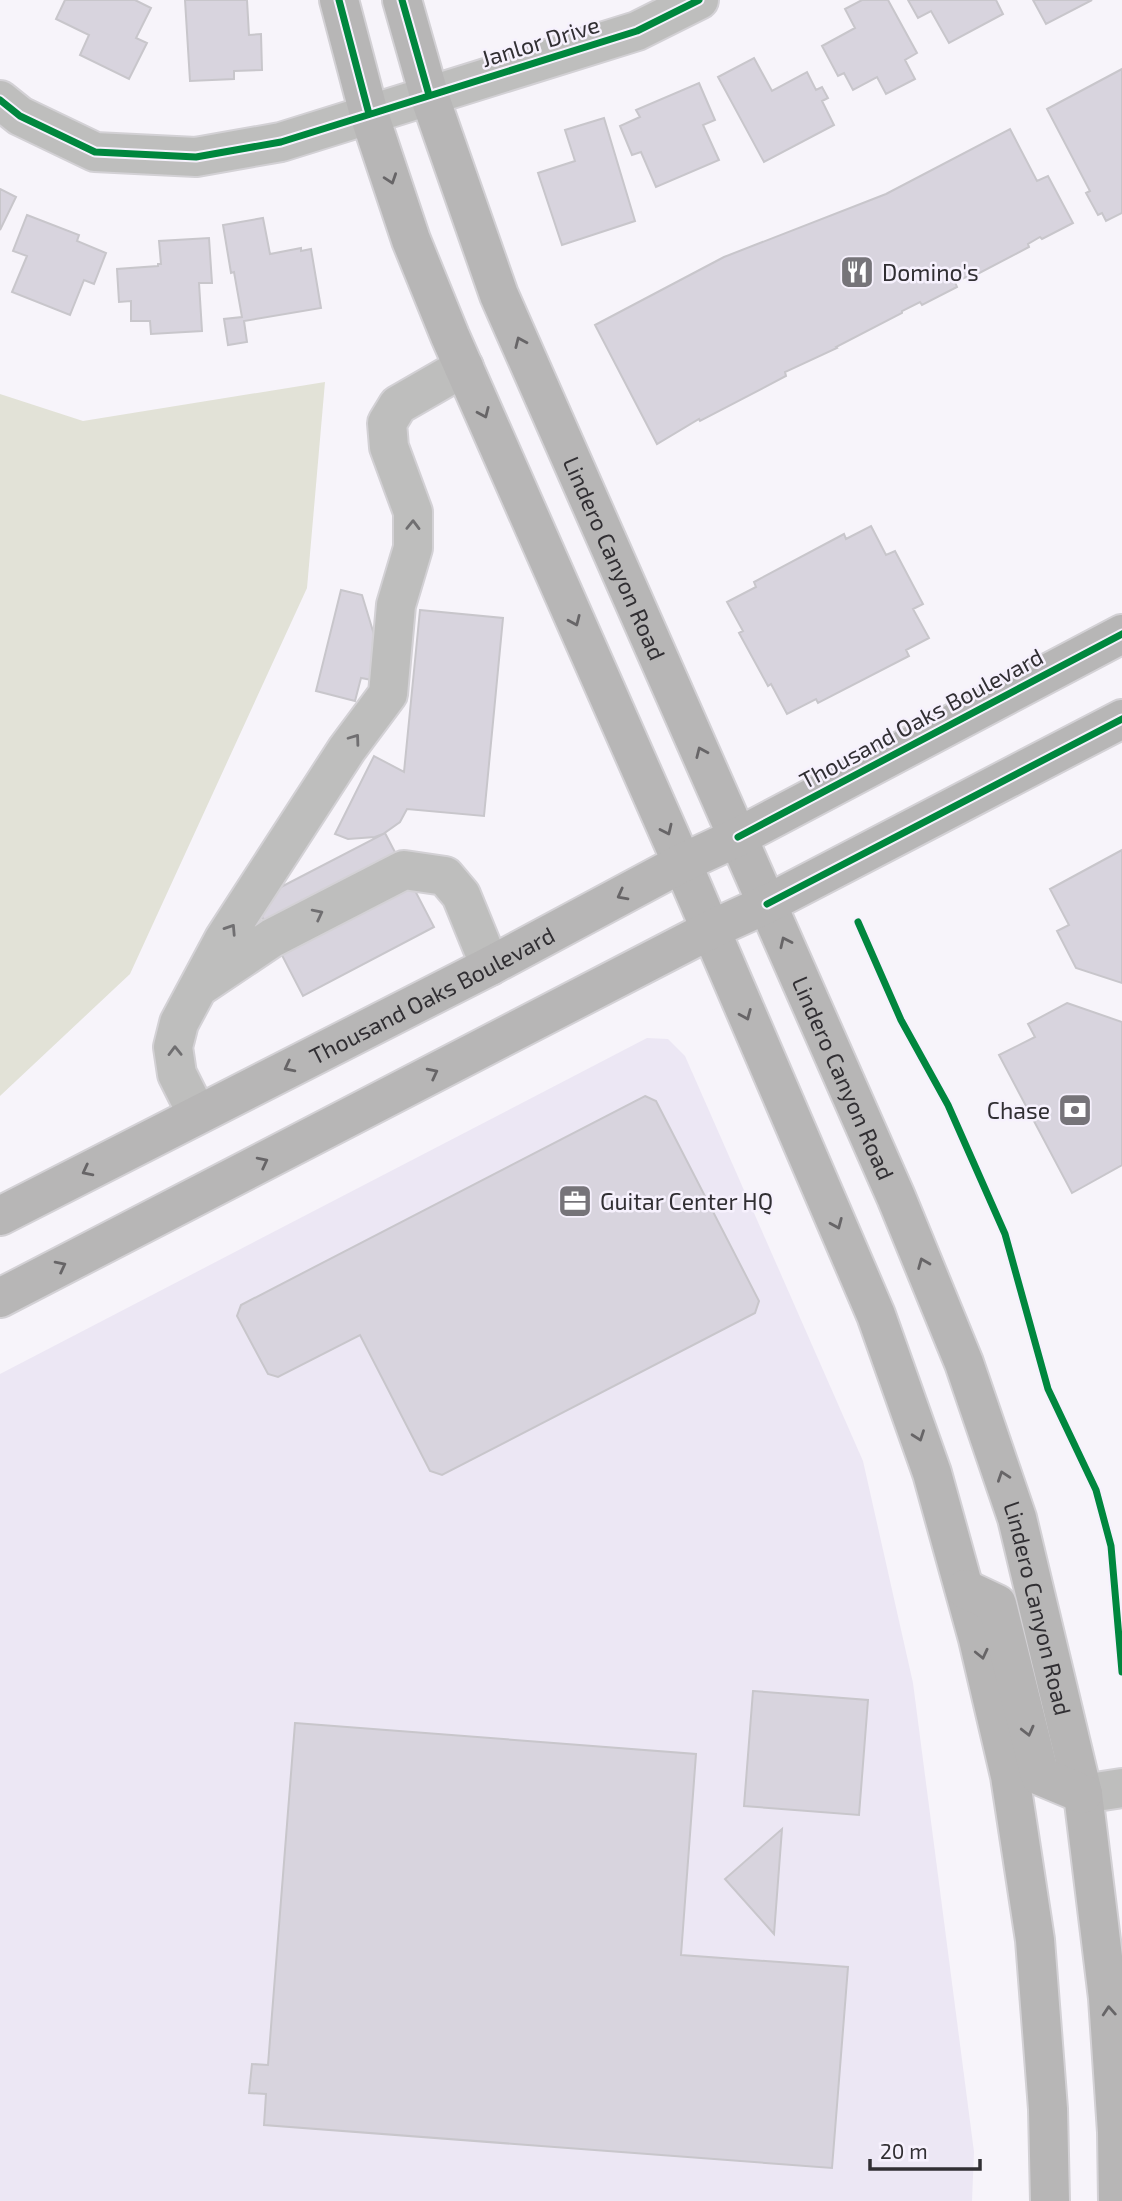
<svg xmlns="http://www.w3.org/2000/svg" width="1122" height="2201" font-family="'Exo 2',sans-serif">
<rect width="100%" height="100%" fill="#f7f4fa"/>
<path fill="#ece7f4" d="M647,1038L668,1039L685,1056L863,1461L913,1683L974,2152L972,2201H0V1374Z"/>
<path fill="#e2e2d7" d="M325,382L307,588L130,974L0,1096V394L83,421Z"/>
<path fill="#d8d4de" stroke="#c8c6cb" stroke-width="2" d="M65,0H135L151,8L136,38L147,43L129,79L80,55L89,35L56,19Z
M185,0H247L249,35L261,34L262,70L234,71V79L190,81Z
M862,0H888L917,53L905,60L915,79L886,94L877,77L853,90L844,73L838,76L822,46L855,28L845,9Z
M908,0H996L1003,14L949,43L931,11L918,18Z
M1033,0H1092L1046,24Z
M754,58L772,91L807,72L816,90L822,87L828,98L822,101L834,125L764,162L718,77Z
M1122,69V213L1106,221L1102,213L1098,215L1086,193L1090,191L1047,109Z
M699,83L715,120L703,125L719,160L656,187L641,152L632,155L620,126L640,117L636,110Z
M604,118L635,221L562,245L538,173L575,161L565,130Z
M1010,129L1037,181L1048,176L1073,223L1042,239L1040,237L1028,244L1029,247L968,279L966,277L955,282L957,287L922,305L920,302L902,311V313L836,347L837,348L785,372L786,376L700,421L699,419L657,444L595,325L724,257L886,194Z
M0,189L16,197L0,230Z
M27,215L79,235L77,241L106,253L94,284L84,280L70,315L12,292L27,256L13,251Z
M263,218L270,254L301,248V251L311,249L321,308L244,321L247,342L228,345L224,319L242,317L234,272L231,273L223,225Z
M209,238L212,283H199L202,331L151,334L150,321H131V301L119,302L117,269L158,266V264H161L159,241Z
M871,526L886,555L895,551L923,604L913,609L929,638L906,650L909,656L818,703L816,699L787,714L771,684L768,686L739,633L743,631L727,602L756,587L754,582L844,534L846,539Z
M341,590L362,595L379,651L372,680L361,678L355,701L316,691Z
M420,610L503,618L484,816L407,809L400,822L383,834L375,837L348,839L335,834L374,756L404,772Z
M385,833L434,927L303,996L254,901Z
M1122,850V983L1076,968L1057,931L1069,925L1050,889Z
M1067,1003L1122,1022V1165L1072,1193L999,1055L1035,1037L1028,1024Z
M645,1096L656,1101L759,1301L755,1313L442,1475L430,1471L360,1335L278,1377L268,1374L237,1316L241,1305Z
M753,1691L868,1700L859,1815L744,1806Z
M295,1723L696,1754L681,1955L848,1967L832,2168L264,2125L266,2094L249,2093L252,2064L268,2065Z
M782,1829L774,1934L725,1879Z"/>
<g fill="none" stroke-linecap="round" stroke-linejoin="round">
<g stroke="#d3d1d5" stroke-width="42">
<path id="minor" d="M0,100L20,116L95,152L196,157L281,142L637,31L699,0
M202,985L272,938L404,870L445,876L461,895L490,966
M197,1114L177,1074L173,1047L179,1023L224,939L347,749L388,694L396,605L413,548V512L389,447L387,423L398,405L464,367
M1083,1794L1122,1788"/>
</g>
<g stroke="#d3d1d5" stroke-width="42">
<g id="major">
<path d="M339,0L369,114L411,240L450,336L682,863L876,1315L932,1473L978,1639L1010,1776L1035,1940L1048,2109L1050,2201"/>
<path id="s1" d="M402,0L429,95L499,295L896,1197L964,1363L1017,1518L1083,1794L1108,1998L1117,2132L1118,2201"/>
<path id="s2" d="M0,1216L490,966L682,863L738,837L1122,634"/>
<path d="M0,1298L710,930L767,904L1122,719"/>
<path d="M965,1589L997,1604L1040,1776L1083,1794"/>
</g>
</g>
<use href="#minor" stroke="#bebebd" stroke-width="38"/>
<use href="#major" stroke="#b7b6b6" stroke-width="38"/>
<g stroke="#f6f1fd" stroke-width="11">
<path id="cycleway" d="M339,0L369,114
M402,0L429,95
M0,100L20,116L95,152L196,157L281,142L637,31L699,0
M738,837L1122,634
M767,904L1122,719
M858,922L901,1020L948,1105L1005,1234L1048,1389L1096,1490L1111,1546L1122,1672"/>
</g>
<use href="#cycleway" stroke="#00873e" stroke-width="7"/>
</g>
<defs><path id="oneway-chevron" d="M-2-3.5L2.5 0L-2 3.5" fill="none" stroke-width="1.6" stroke-linecap="round" stroke-linejoin="round" transform="scale(1.75)"/></defs>
<g stroke="#676567">
<use href="#oneway-chevron" transform="translate(391 179) rotate(71)"/>
<use href="#oneway-chevron" transform="translate(520 342) rotate(-114)"/>
<use href="#oneway-chevron" transform="translate(484 413) rotate(66)"/>
<use href="#oneway-chevron" transform="translate(575 621) rotate(66)"/>
<use href="#oneway-chevron" transform="translate(701 752) rotate(-114)"/>
<use href="#oneway-chevron" transform="translate(667 830) rotate(65)"/>
<use href="#oneway-chevron" transform="translate(622 895) rotate(152)"/>
<use href="#oneway-chevron" transform="translate(785 942) rotate(-115)"/>
<use href="#oneway-chevron" transform="translate(746 1015) rotate(67)"/>
<use href="#oneway-chevron" transform="translate(289 1067) rotate(153)"/>
<use href="#oneway-chevron" transform="translate(433 1073) rotate(-27)"/>
<use href="#oneway-chevron" transform="translate(263 1162) rotate(-27)"/>
<use href="#oneway-chevron" transform="translate(87 1171) rotate(153)"/>
<use href="#oneway-chevron" transform="translate(837 1224) rotate(67)"/>
<use href="#oneway-chevron" transform="translate(923 1263) rotate(-112)"/>
<use href="#oneway-chevron" transform="translate(61 1266) rotate(-27)"/>
<use href="#oneway-chevron" transform="translate(919 1436) rotate(70)"/>
<use href="#oneway-chevron" transform="translate(1003 1476) rotate(-109)"/>
<use href="#oneway-chevron" transform="translate(982 1654) rotate(77)"/>
<use href="#oneway-chevron" transform="translate(1028 1731) rotate(76)"/>
<use href="#oneway-chevron" transform="translate(1109 2011) rotate(-94)"/>
</g>
<g stroke="#706f71">
<use href="#oneway-chevron" transform="translate(413 525) rotate(-89)"/>
<use href="#oneway-chevron" transform="translate(355 739) rotate(-54)"/>
<use href="#oneway-chevron" transform="translate(318 914) rotate(-27)"/>
<use href="#oneway-chevron" transform="translate(231 929) rotate(-57)"/>
<use href="#oneway-chevron" transform="translate(175 1051) rotate(-91)"/>
</g>
<defs>
<g id="restaurant-square" transform="scale(1.75)"><rect x="-9" y="-9" width="18" height="18" rx="4" fill="#767479" stroke="#f6f1fd"/><path d="M-5-6h1v4h1v-4h1v4h1v-4h1v5L-1.5 .5V6h-2V.5L-5-1ZM5-6V6H3V1.5H1.5Q1.5-4 5-6Z" fill="#fff"/></g>
<g id="bank-square" transform="scale(1.75)"><rect x="-9" y="-9" width="18" height="18" rx="4" fill="#767479" stroke="#f6f1fd"/><path d="M-6-4H6V4H-6ZM0-2.3a2.3 2.3 0 1 0 0 4.6a2.3 2.3 0 1 0 0-4.6Z" fill="#fff"/></g>
<g id="office-square" transform="scale(1.75)"><rect x="-9" y="-9" width="18" height="18" rx="4" fill="#767479" stroke="#f6f1fd"/><path d="M-6-3h4V-5.5h4V-3h4V5H-6ZM-1-4.5V-3h2v-1.5ZM-6 0V1H6V0Z" fill="#fff"/></g>
</defs>
<g fill-rule="evenodd">
<use href="#restaurant-square" x="857" y="272"/>
<use href="#bank-square" x="1075" y="1110"/>
<use href="#office-square" x="575" y="1201"/>
</g>
<g text-anchor="middle" dominant-baseline="central" stroke-width="5" stroke-linejoin="round" paint-order="stroke">
<g font-size="23" fill="#312f33" stroke="#f6f1fd">
<text transform="translate(540 41) rotate(-17)">Janlor Drive</text>
<text stroke="none"><textPath href="#s1" startOffset="598">Lindero Canyon Road</textPath></text>
<text transform="translate(921 718) rotate(-28)">Thousand Oaks Boulevard</text>
<text stroke="none"><textPath href="#s2" startOffset="485">Thousand Oaks Boulevard</textPath></text>
<text stroke="none"><textPath href="#s1" startOffset="1166">Lindero Canyon Road</textPath></text>
<text stroke="none"><textPath href="#s1" startOffset="1732">Lindero Canyon Road</textPath></text>
</g>
<g font-size="23" fill="#312f33" stroke="#f6f1fd" text-anchor="start">
<text x="882" y="272">Domino's</text>
<text x="1050" y="1110" text-anchor="end">Chase</text>
<text x="600" y="1201">Guitar Center HQ</text>
</g>
</g>
<path d="M870 2159v10h110v-10" fill="none" stroke="#312f33" stroke-width="3.5"/>
<text x="880" y="2159" font-size="21" fill="#312f33" stroke="#f6f1fd" stroke-width="5" paint-order="stroke">20 m</text>
</svg>
